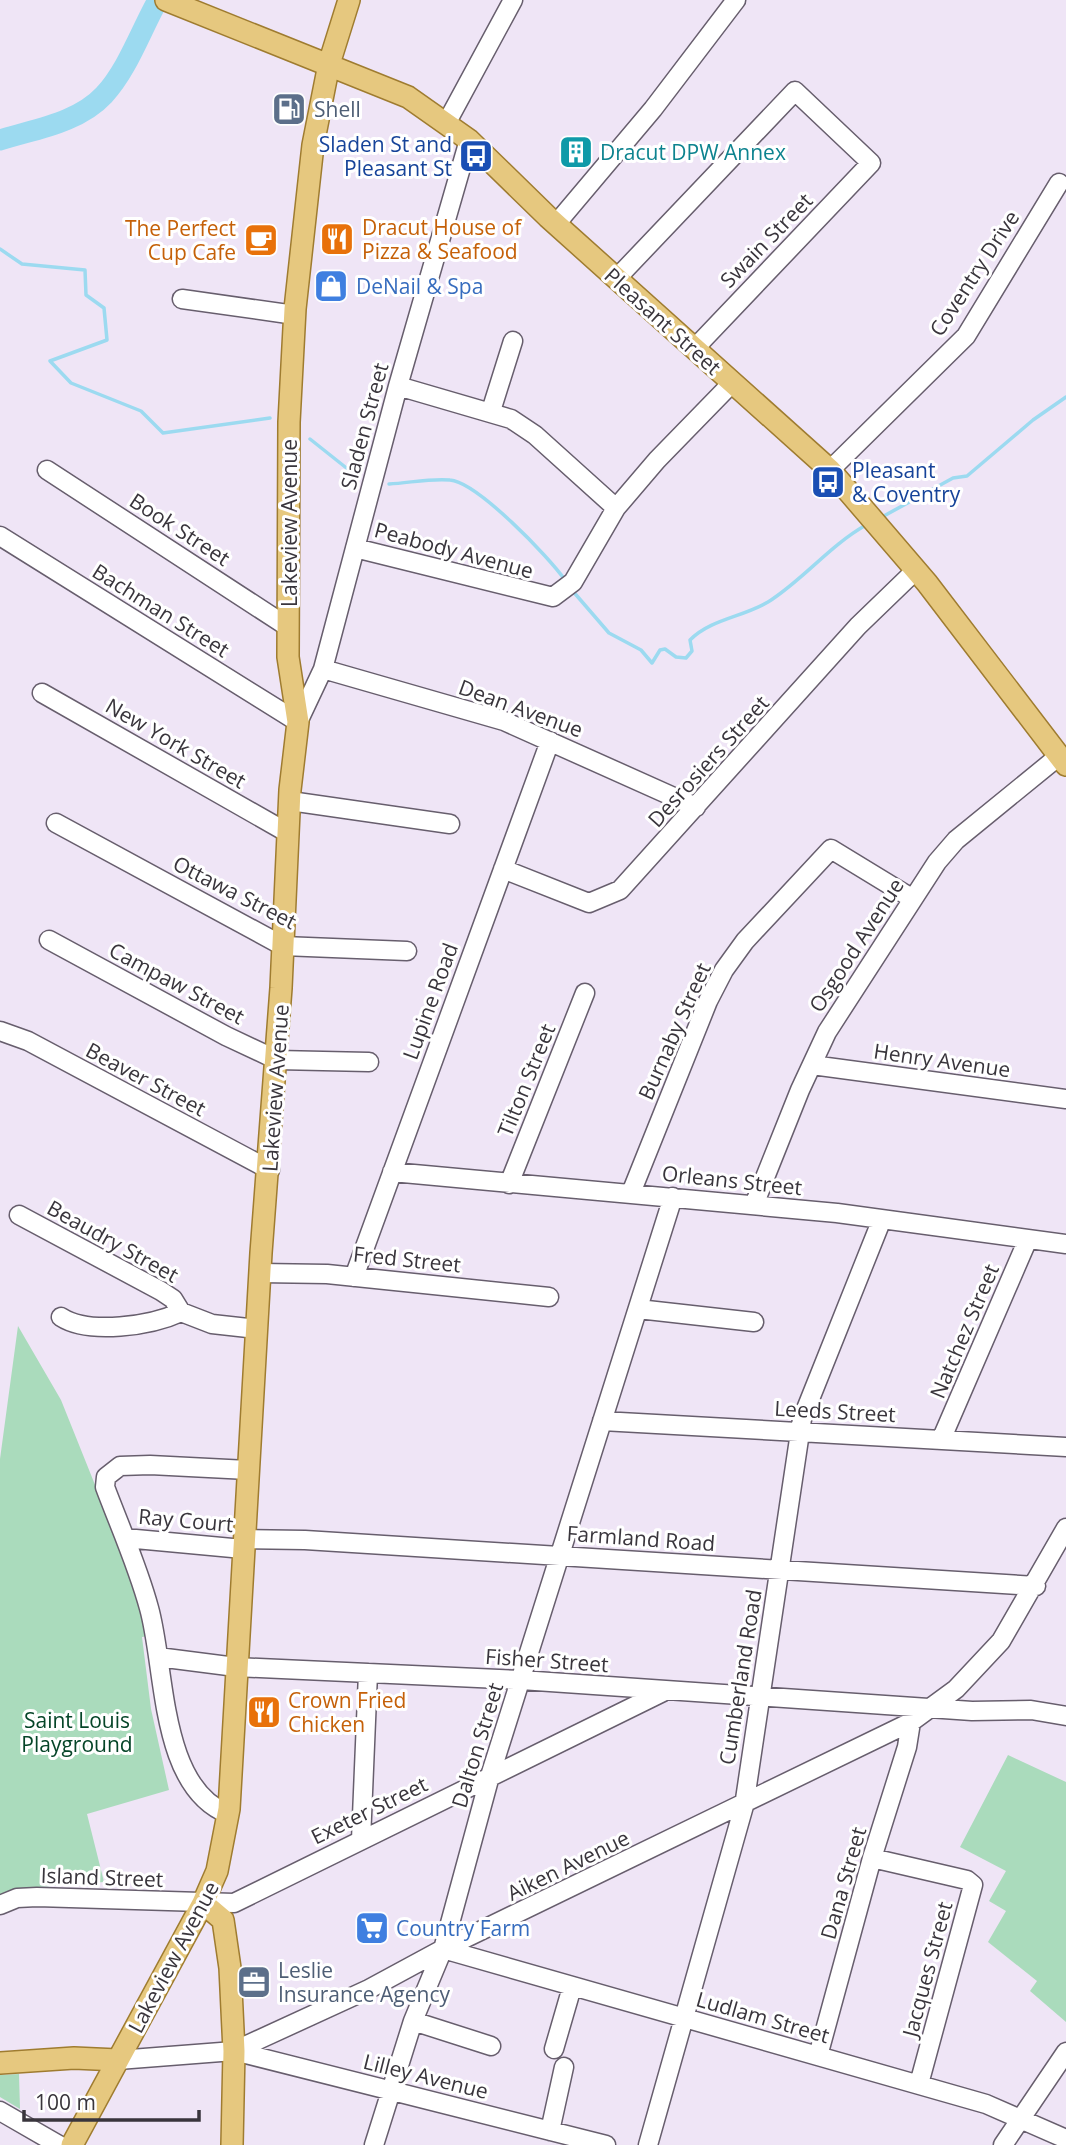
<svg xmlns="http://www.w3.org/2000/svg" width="1066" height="2145" font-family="'Open Sans',sans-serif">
<rect width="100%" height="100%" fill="#efe5f6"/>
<path fill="#aadbbc" d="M18,1326L61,1400L140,1597L149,1636L142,1637L151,1709L169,1790L87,1814L104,1882L26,1888L0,1895V1459Z
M1008,1755L1066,1782V2022L1030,1991L1037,1981L988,1942L1006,1911L989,1901L1006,1871L960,1847Z
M19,2074L20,2109L0,2097V2075Z"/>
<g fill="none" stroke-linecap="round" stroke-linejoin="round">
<path stroke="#9cdaf0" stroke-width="3.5" d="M0,249L22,264L85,270L86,295L104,308L107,340L50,361L71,383L141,411L163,433L270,418
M310,439L359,478
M389,484C409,483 431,478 450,480C477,482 549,557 565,580
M882,517L953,478L967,476L1033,420L1066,397
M571,589L609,633L641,650L652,663L660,650L665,649L676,657L686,658L692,651L690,640C711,619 743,617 768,602C803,580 829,546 866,525"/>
<path stroke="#9cdaf0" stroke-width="21" d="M0,140C35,129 78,123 104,95C128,69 141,30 158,0"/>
<g stroke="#675e6d" stroke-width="21">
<path id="minor" d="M447,122L513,0
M556,224L653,109L736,0
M616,279L795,91L871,163L694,349
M182,299L295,315
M398,386L511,419L535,435L616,508
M491,411L513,341
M47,470L288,627
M830,470L966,336L1059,183
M0,536L298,722L323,669L398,386L469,140
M355,548L553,597L573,582L616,508L657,460L732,383
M323,669L504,721L696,807
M42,693L288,833
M290,801L450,824
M56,823L283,946L407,951
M503,869L589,903L620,890L858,626L916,570
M49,940L226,1036L277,1060L369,1062
M0,1031L28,1041L270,1170
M812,1065L1066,1099
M392,1172L837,1213L1066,1244
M509,1184L585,993
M631,1193L708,1001L724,970L745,941L831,849L913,899
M754,1205L800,1090L827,1032L937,862L956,840L1059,756
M19,1215L161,1291L173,1299L181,1312
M260,1273L327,1274L549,1297
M354,1277L550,741
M638,1309L754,1322
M61,1317C89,1335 151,1326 181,1312L212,1324L257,1329
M602,1421L1066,1447
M941,1440L1028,1239
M125,1538L243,1549
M244,1539L305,1540L1036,1586
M158,1657L236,1667L521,1680L972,1711L1031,1710L1066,1716
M228,1814C159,1787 166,1668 149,1608C138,1567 120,1527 105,1487L106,1477L120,1466L150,1465L248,1470
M361,1840L368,1673
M872,1858L967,1880L973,1885L919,2084
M0,1905L17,1898L37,1897L234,1903L663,1692
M443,1949L986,2104L1066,2139
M413,2021L491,2046
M554,2049L572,1987
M234,2051L606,2145
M818,2056L872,1858L907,1747L911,1722
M118,2060L234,2051L369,1989L443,1949L911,1722L956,1689L1001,1641L1066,1528
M0,2111L59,2145
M550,2131L564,2067
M374,2145L413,2021L443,1949L490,1776L673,1197
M648,2145L744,1806L802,1419L882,1219
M1003,2145L1066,2052"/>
</g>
<g stroke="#9f7c30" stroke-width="24">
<path id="major" d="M166,0L408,97L469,140L548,217L830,470L927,583L1066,765
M203,1903L223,1920L230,1968L234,2051L232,2145
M0,2063L74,2058L118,2060
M72,2145L203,1903L217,1871L229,1809L261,1253L281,988L290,790L298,722L288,657L289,422L295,309L313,145L329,64L349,0"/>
</g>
<use href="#minor" stroke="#fff" stroke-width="18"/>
<use href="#major" stroke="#e6c87f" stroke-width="21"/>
</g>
<defs>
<g id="fuel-square" transform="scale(1.75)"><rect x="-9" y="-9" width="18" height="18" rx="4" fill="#5c6f8a" stroke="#fff"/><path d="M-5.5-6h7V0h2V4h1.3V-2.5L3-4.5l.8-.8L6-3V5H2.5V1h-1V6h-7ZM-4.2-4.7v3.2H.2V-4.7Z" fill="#fff"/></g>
<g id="building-square" transform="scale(1.75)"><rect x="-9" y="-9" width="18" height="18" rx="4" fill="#0f9aa8" stroke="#fff"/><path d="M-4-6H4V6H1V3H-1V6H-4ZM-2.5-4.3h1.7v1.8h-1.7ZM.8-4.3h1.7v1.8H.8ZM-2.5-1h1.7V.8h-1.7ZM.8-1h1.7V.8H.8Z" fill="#fff"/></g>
<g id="bus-square" transform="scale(1.75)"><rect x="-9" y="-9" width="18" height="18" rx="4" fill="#1a4fb4" stroke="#fff"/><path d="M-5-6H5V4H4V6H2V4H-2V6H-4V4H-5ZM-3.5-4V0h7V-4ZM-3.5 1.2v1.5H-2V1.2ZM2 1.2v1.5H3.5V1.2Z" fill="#fff"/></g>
<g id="restaurant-square" transform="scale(1.75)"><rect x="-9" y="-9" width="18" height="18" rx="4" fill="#e8710a" stroke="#fff"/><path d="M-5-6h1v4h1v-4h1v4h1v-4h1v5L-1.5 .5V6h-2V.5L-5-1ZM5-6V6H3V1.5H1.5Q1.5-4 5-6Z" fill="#fff"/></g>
<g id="cafe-square" transform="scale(1.75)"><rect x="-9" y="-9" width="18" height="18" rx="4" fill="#e8710a" stroke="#fff"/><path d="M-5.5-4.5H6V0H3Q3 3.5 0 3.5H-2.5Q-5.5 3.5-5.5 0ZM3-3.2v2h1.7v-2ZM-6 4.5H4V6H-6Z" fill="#fff"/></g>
<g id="shop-square" transform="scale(1.75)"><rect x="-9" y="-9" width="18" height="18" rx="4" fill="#3f7fe0" stroke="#fff"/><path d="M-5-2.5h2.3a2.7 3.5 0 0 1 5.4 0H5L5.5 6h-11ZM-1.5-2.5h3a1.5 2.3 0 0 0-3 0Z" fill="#fff"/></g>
<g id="supermarket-square" transform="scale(1.75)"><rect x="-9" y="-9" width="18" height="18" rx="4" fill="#3f7fe0" stroke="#fff"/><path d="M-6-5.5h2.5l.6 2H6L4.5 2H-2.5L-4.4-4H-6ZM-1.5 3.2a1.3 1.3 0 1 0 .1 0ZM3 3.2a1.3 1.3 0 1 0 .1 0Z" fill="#fff"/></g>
<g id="office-square" transform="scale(1.75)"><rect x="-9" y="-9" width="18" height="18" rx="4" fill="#5c6f8a" stroke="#fff"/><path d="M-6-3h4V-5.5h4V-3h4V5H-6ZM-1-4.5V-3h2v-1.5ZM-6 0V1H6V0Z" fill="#fff"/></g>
</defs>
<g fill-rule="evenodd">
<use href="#fuel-square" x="289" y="109"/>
<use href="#building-square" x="576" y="152"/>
<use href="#bus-square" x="476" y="156"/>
<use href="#restaurant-square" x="337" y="239"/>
<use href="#cafe-square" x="261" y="240"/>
<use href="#shop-square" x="331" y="286"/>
<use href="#bus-square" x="828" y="482"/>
<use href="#restaurant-square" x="264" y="1712"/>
<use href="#supermarket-square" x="372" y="1928"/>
<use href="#office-square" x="254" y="1982"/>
</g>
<g text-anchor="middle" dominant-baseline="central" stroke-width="6" stroke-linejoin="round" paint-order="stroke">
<g font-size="21" fill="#4e5e75" stroke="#fff" text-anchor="start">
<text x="314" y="109">Shell</text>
<text x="278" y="1970">Leslie<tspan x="278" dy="24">Insurance Agency</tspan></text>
</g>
<g font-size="21" fill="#164399" stroke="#fff" text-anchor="end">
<text x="452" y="144">Sladen St and<tspan x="452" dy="24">Pleasant St</tspan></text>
<text x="852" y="470" text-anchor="start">Pleasant<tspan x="852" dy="24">&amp; Coventry</tspan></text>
</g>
<g font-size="21" fill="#0d838f" stroke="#fff" text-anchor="start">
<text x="600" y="152">Dracut DPW Annex</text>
</g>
<g font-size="21" fill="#c56008" stroke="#fff" text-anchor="start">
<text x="362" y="227">Dracut House of<tspan x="362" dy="24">Pizza &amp; Seafood</tspan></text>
<text x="236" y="228" text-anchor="end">The Perfect<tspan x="236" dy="24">Cup Cafe</tspan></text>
<text x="288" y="1700">Crown Fried<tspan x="288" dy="24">Chicken</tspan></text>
</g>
<g font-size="21" fill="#39353c" stroke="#fff">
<text transform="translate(766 240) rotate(-46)">Swain Street</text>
<text transform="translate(974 273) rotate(-57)">Coventry Drive</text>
<text transform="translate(663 321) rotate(42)">Pleasant Street</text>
<text transform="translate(364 426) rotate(-75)">Sladen Street</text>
<text transform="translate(289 523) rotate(-90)">Lakeview Avenue</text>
<text transform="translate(180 529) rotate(33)">Book Street</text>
<text transform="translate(454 550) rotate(15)">Peabody Avenue</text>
<text transform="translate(161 610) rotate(32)">Bachman Street</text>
<text transform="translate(521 708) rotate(20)">Dean Avenue</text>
<text transform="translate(176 743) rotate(30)">New York Street</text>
<text transform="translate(708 761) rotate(-48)">Desrosiers Street</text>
<text transform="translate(235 892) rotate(27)">Ottawa Street</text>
<text transform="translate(856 945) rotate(-57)">Osgood Avenue</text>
<text transform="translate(177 983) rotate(28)">Campaw Street</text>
<text transform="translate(430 1001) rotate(-70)">Lupine Road</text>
<text transform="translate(674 1031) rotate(-66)">Burnaby Street</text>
<text transform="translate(942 1060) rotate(8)">Henry Avenue</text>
<text transform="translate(146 1079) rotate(28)">Beaver Street</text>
<text transform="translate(526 1080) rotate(-68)">Tilton Street</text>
<text transform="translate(275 1088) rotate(-86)">Lakeview Avenue</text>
<text transform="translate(732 1180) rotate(6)">Orleans Street</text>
<text transform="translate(113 1241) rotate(29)">Beaudry Street</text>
<text transform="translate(407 1259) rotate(6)">Fred Street</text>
<text transform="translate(964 1331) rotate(-67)">Natchez Street</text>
<text transform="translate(835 1411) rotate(3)">Leeds Street</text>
<text transform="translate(186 1520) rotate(5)">Ray Court</text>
<text transform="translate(641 1538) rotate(4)">Farmland Road</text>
<text transform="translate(547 1660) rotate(4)">Fisher Street</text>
<text transform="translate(740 1677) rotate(-81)">Cumberland Road</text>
<text transform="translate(477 1745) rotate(-73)">Dalton Street</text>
<text transform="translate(369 1810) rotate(-26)">Exeter Street</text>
<text transform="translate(568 1865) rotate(-26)">Aiken Avenue</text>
<text transform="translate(102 1877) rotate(2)">Island Street</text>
<text transform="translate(843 1883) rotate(-74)">Dana Street</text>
<text transform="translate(173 1957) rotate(-62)">Lakeview Avenue</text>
<text transform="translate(927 1969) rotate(-75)">Jacques Street</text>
<text transform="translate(763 2017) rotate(16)">Ludlam Street</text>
<text transform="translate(426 2076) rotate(14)">Lilley Avenue</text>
</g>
<g font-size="21" fill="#366cbe" stroke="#fff" text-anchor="start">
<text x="356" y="286">DeNail &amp; Spa</text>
<text x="396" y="1928">Country Farm</text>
</g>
<g font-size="21" fill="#054528" stroke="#fff">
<text x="77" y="1720">Saint Louis<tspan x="77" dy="24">Playground</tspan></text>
</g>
</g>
<path d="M24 2110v10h175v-10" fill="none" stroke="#39353c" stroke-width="3.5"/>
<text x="35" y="2110" font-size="21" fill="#39353c" stroke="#ffffff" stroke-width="5" paint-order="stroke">100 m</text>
</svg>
